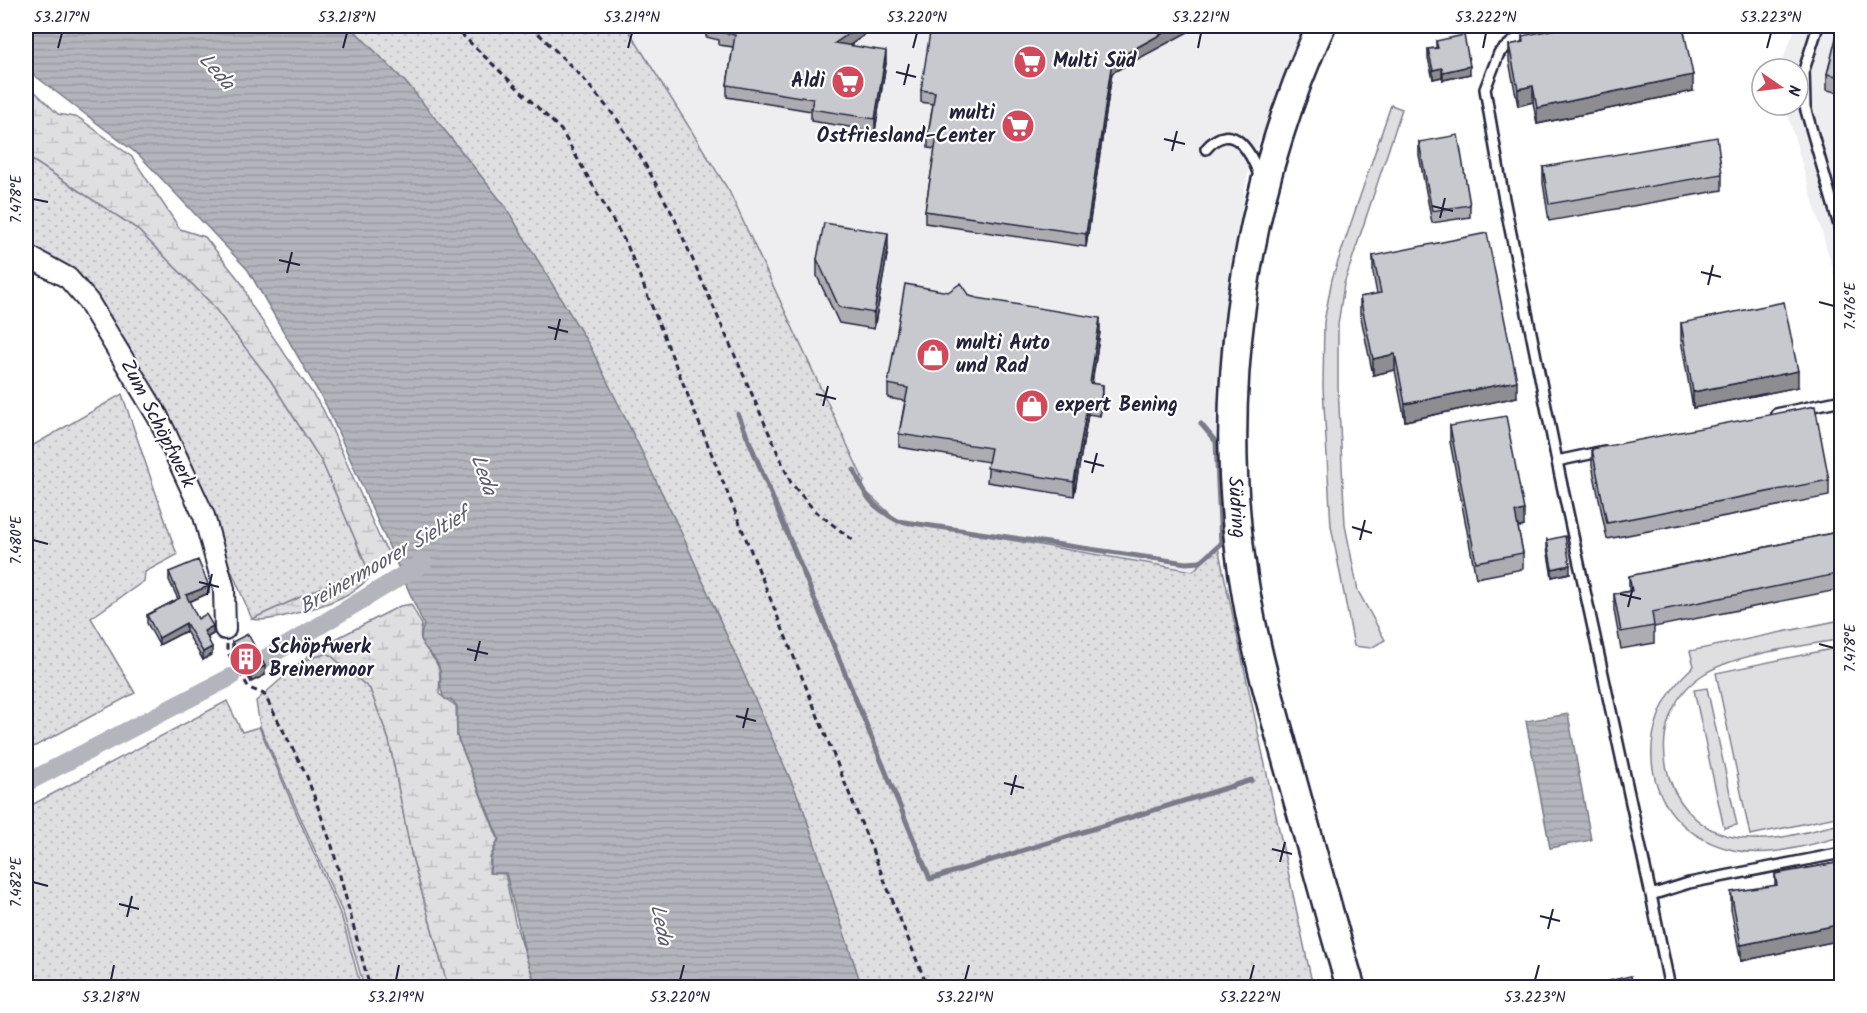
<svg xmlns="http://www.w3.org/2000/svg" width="1867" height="1013" font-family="Kalam,sans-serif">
<defs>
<pattern id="grass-dots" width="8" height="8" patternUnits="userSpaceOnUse" patternTransform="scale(1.5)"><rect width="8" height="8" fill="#dfdfe2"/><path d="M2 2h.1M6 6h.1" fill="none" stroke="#bfbfc3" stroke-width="1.8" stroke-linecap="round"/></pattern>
<pattern id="wetland-marsh" width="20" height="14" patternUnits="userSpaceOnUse" patternTransform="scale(1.5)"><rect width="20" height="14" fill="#dfdfe2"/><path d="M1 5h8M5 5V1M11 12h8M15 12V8" fill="none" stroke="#bfbfc3"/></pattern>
<pattern id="water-rules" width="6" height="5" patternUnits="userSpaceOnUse" patternTransform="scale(1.5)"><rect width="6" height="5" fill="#b4b4bc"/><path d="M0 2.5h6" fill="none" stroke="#9a9aa2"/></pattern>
</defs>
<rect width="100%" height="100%" fill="#fff"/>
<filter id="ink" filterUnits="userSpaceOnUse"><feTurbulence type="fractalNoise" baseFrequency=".0167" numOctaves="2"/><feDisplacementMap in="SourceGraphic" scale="12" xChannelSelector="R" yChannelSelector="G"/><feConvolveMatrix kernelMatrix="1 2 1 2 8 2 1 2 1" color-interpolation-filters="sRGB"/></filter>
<g filter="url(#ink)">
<path fill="#eeeef1" d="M626,26H1304L1249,167L1232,262L1217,382L1218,547L1193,571L898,521L862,488L864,481L729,191Z
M1796,26H1841V298L1785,105H1798V69H1779Z"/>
<path fill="url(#grass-dots)" stroke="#80808e" stroke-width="1.5" d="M338,26H626L729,191L864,481L862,488L898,521L1193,571L1218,547L1313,987H862L815,857Z
M26,156L136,228L210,302L271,381L322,462L367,567L252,619L215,532L124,345L26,248Z
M122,394L177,555L145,572L144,581L91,618L135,693L26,751V441L32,446Z
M328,653L370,689L389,740L411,853L448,987H364L344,916L260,726L256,701L302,661Z
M227,701L242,732L259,727L342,918L361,987H26V808Z"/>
<path fill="url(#wetland-marsh)" stroke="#80808e" stroke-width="1.5" d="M26,83L58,114L79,118L132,157L180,229L205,237L243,285L251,305L323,409L381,541L390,555C384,566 359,589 346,595C330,604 269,624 252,619L367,567L322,462L271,381L210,302L136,228L26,156Z
M411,604L422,625C415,646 433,651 439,669C441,675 439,687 439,694L456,706L457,736L498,839L490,858L489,873L505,874L515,922L536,987H448L411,853L389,740L370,689L328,653L302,661L316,649L400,606Z"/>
<path fill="#dfdfe2" stroke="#80808e" stroke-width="1.5" d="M1391,105L1402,109L1344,284L1338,325V387L1345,525L1358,591L1385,640L1371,648L1354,646L1331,526L1323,387L1324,322L1332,279Z
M1841,620V639C1801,647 1734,653 1701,676C1639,719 1660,822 1733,837C1769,845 1807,831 1841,824V837C1807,845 1769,858 1733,850C1641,829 1626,724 1694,666L1690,651Z
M1841,647V816L1750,835L1716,673Z
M1707,688L1737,825L1724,828L1694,690Z"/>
<path fill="url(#water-rules)" stroke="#7a7a88" stroke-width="1.5" d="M26,26H350L411,88L505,206L591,348L682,534L803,808L862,987H537L527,960L506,873H490L491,858L499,839L457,736V706L451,700L445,699C438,690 442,682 440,671C437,651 413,650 424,625L326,405L248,270L140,156L26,69Z
M1568,714L1591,840L1550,848L1526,721Z"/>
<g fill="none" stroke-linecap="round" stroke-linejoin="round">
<path stroke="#7a7a88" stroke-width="5" d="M738,414L930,879L1252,780
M854,470C866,498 871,506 898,521L1186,563L1200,562L1221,544L1216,442L1201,424"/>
<path stroke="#b4b4bc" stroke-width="18" d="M261,661L423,563
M26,783L231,677"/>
<g stroke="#22223b" stroke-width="14">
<path id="service" d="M1573,26L1528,29L1499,53L1485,89L1503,194L1560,476L1651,895
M1818,26L1804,70L1805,107L1842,236
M1206,149C1233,117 1252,154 1260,178
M1776,414L1842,400
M1557,461L1604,451
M1670,988L1651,895L1689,883L1842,853"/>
</g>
<g stroke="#22223b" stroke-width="24">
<path id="minor" d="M26,255L68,278L88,301L158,417L204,516L224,589L225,629"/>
</g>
<g stroke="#22223b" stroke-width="32">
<g id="secondary">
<path id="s1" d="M1321,26C1241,202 1213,408 1247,599C1259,667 1280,734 1298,801C1316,863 1332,926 1351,988"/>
</g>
</g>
<path stroke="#22223b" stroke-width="3" stroke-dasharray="6 4.5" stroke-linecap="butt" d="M453,26L561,130L627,245L928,988
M531,26L581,76L617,119L641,157L673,215L791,483L814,510L855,542
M227,644V651L249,688L264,694L306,774L332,846L370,988"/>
<use href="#service" stroke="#fff" stroke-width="9"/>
<use href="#minor" stroke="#fff" stroke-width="20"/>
<use href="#secondary" stroke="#fff" stroke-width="27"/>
</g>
<path fill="#acacb2" stroke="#22223b" stroke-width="1.5" d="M706,26H863V36L850,45L886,63L875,131L811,121V111L727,97V85L733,47L719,45V40L706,37Z
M1842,26V93L1827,90V74Z
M1522,36L1693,91L1537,124L1533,102L1518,106L1509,61V45L1522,42Z
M1436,41L1470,74L1443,80L1442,77L1433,79L1428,58V49L1436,48Z
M1112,73L1086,247L925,223V211L935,149L928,148V135L933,104L921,102V90Z
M1842,99V131L1840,122V106Z
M1419,142L1470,205V217L1432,223L1419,155Z
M1543,167L1722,174V190L1549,221L1543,183Z
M888,249L874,329L839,323L817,276V259Z
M1373,256L1517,397L1405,421L1395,370L1373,375L1360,313V297L1377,294L1373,273Z
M1681,323L1798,387L1693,408L1681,340Z
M1100,332L1092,383L1103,399L1100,416L1088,414L1074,496L987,482L989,462L899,447V434L905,401L888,398V384Z
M1450,426L1524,526L1518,528L1523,553V569L1476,578L1450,442Z
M1592,449L1829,480V496L1607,539L1592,465Z
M1842,531V589L1654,627V643L1621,649L1614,610V594L1629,591V576Z
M1547,540L1570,573L1552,577L1547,548Z
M169,572L209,593L189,602L198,619L213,634L208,637L212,654L203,660L186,631L159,645L147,623V615L178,599L169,580Z
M232,642L265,675L251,682L232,651Z
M1842,862V940L1741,961L1731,909V892L1775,886V874Z"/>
<path fill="#8c8c91" stroke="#22223b" stroke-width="1.5" d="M860,26H863V36L835,55V43Z
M1176,26H1199L1112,73L1086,247V234L1112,61Z
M886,51V63L875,131V119Z
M1470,66V74L1443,80V72Z
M1442,68V77L1433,79V70Z
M1693,75V91L1537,124V108Z
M1533,86V102L1518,106V89Z
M888,233V249L874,329V313Z
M1100,318V332L1090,396V383Z
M1395,354V370L1373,375V359Z
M1798,371V387L1693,408V392Z
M1517,381V397L1405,421V404Z
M1103,385V399L1100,416V403Z
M1088,401V414L1074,496V482Z
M1524,510V526L1515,528V512Z
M1570,565V573L1552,577V569Z
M209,586V593L186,603V595Z
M186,623V631L159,645V638Z
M213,626V634L204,639V631Z
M212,647V654L203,660V652Z
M265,666V675L251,682V673Z
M1842,924V940L1741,961V945Z"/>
<path fill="#c8c8cf" stroke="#22223b" stroke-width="1.5" d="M709,26H860L835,43L886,51L875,119L811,109L813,99L727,85L735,35L719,32L720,27Z
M931,26H1176L1112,61L1086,234L925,211L937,136L928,135L935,92L921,90Z
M1570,26H1683L1693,75L1537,108L1533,86L1518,89L1509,45L1523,42L1522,36Z
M1839,26H1842V77L1827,74Z
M1464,35L1470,66L1443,72L1442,68L1433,70L1428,49L1438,48L1436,41Z
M1842,99V115L1840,106Z
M1458,135L1470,205L1432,211L1419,142Z
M1717,137L1722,174L1549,204L1543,167Z
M824,223L888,233L874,313L839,307L817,259Z
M1487,233L1517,381L1405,404L1395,354L1373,359L1360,297L1381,293L1373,256Z
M961,283L970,296L977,298L1100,318L1090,383L1103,385L1100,403L1088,401L1074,482L987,468L991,448L899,434L908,388L888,384L905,284L948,292Z
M1784,302L1798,371L1693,392L1681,323Z
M1815,406L1829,480L1607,523L1592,449Z
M1506,416L1524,510L1515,512L1523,553L1476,562L1450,426Z
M1842,531V573L1652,612L1654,626L1621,632L1614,594L1632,591L1629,576Z
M1565,536L1570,565L1552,569L1547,540Z
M198,560L209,586L186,595L198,619L206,614L213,626L204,631L212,647L203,652L186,623L159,638L147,615L180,598L169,572Z
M248,634L265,666L251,673L232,642Z
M1842,862V924L1741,945L1731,892L1777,885L1775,874Z
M1631,976L1633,987H1605L1604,982Z"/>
</g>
<path fill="none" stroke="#22223b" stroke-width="2" d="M58,48L62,33M343,48L347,33M628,48L632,33M913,48L917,33M1198,48L1201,33M1483,48L1486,33M1767,48L1771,33M896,72L916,77M904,85L909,64M1164,139L1185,144M1172,151L1177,131M33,199L48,202M1432,206L1453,211M1440,218L1445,198M279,260L300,265M1701,272L1721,277M287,273L292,252M1708,285L1713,265M1819,302L1834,306M548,327L568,332M555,340L560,319M816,394L836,399M823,406L828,386M1084,461L1104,466M1092,473L1097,453M1352,527L1372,533M33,540L48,544M1360,540L1365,520M199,582L219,587M1620,594L1641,599M207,595L212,574M1628,607L1633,587M1819,644L1834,648M467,649L488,654M475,661L480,641M736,716L756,721M743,728L748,708M1004,783L1024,788M1011,795L1016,775M1272,849L1292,854M1280,862L1285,842M33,882L48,886M119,904L139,909M1540,916L1560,921M127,917L132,896M1548,929L1553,909M111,980L114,965M396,980L399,965M680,980L684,965M965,980L969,965M1250,980L1254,965M1535,980L1539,965"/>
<defs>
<g id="supermarket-disc" transform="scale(1.725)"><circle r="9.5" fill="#d1495b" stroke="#fff"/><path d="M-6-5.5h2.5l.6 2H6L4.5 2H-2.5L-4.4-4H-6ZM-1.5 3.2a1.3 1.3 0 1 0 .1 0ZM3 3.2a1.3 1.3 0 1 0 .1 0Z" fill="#fff"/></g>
<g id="shop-disc" transform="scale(1.725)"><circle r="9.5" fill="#d1495b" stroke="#fff"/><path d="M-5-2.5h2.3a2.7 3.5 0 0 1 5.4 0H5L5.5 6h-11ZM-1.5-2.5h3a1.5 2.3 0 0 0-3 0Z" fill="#fff"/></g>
<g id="building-disc" transform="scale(1.725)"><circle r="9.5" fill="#d1495b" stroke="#fff"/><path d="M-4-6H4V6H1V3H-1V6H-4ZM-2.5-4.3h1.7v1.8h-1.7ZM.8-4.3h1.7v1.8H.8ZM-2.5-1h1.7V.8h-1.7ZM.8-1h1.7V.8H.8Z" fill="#fff"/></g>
</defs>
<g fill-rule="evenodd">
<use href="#supermarket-disc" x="1030" y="62"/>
<use href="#supermarket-disc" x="848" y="82"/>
<use href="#supermarket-disc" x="1018" y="126"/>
<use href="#shop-disc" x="933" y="355"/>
<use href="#shop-disc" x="1032" y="406"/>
<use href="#building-disc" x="246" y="659"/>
</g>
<g text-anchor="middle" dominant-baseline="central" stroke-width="4.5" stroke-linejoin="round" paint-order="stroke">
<g font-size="20" font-weight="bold" fill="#22223b" stroke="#fff" text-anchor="start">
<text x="1053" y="62">Multi Süd</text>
<text x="825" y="82" text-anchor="end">Aldi</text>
<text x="995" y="114" text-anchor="end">multi<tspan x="995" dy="23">Ostfriesland-Center</tspan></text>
<text x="956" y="344">multi Auto<tspan x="956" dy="23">und Rad</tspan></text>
<text x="1055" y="406">expert Bening</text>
<text x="269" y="648">Schöpfwerk<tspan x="269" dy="23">Breinermoor</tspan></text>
</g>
<g font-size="20" fill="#22223b" stroke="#fff">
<text transform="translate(157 424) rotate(63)">Zum Schöpfwerk</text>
<text stroke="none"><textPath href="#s1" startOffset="494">Südring</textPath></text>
</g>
<g font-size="21" font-style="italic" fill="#5c5c6f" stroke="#fff">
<text transform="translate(216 72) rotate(48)">Leda</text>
<text transform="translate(483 475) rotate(71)">Leda</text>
<text transform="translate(384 562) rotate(-30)">Breinermoorer Sieltief</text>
<text transform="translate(660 925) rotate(79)">Leda</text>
</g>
</g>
<rect width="1867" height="1013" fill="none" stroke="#fff" stroke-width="66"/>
<g transform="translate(1780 87) rotate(104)"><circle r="28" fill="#ffffff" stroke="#a7a7b1" stroke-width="1.5"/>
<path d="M0-4.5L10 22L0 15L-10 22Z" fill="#d1495b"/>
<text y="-9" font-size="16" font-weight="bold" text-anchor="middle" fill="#22223b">N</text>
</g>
<rect x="33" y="33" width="1801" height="947" fill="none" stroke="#22223b" stroke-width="2"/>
<g font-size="15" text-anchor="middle" fill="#22223b">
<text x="62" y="22">53.217°N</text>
<text x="347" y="22">53.218°N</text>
<text x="632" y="22">53.219°N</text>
<text x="917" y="22">53.220°N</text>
<text x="1201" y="22">53.221°N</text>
<text x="1486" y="22">53.222°N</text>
<text x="1771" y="22">53.223°N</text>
<text transform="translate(16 199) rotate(-90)" y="5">7.478°E</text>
<text transform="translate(1850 306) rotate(-90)" y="5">7.476°E</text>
<text transform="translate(16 540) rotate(-90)" y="5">7.480°E</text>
<text transform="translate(1850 648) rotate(-90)" y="5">7.478°E</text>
<text transform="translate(16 882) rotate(-90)" y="5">7.482°E</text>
<text x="111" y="1002">53.218°N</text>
<text x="396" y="1002">53.219°N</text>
<text x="680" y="1002">53.220°N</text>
<text x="965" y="1002">53.221°N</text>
<text x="1250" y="1002">53.222°N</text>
<text x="1535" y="1002">53.223°N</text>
</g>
</svg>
